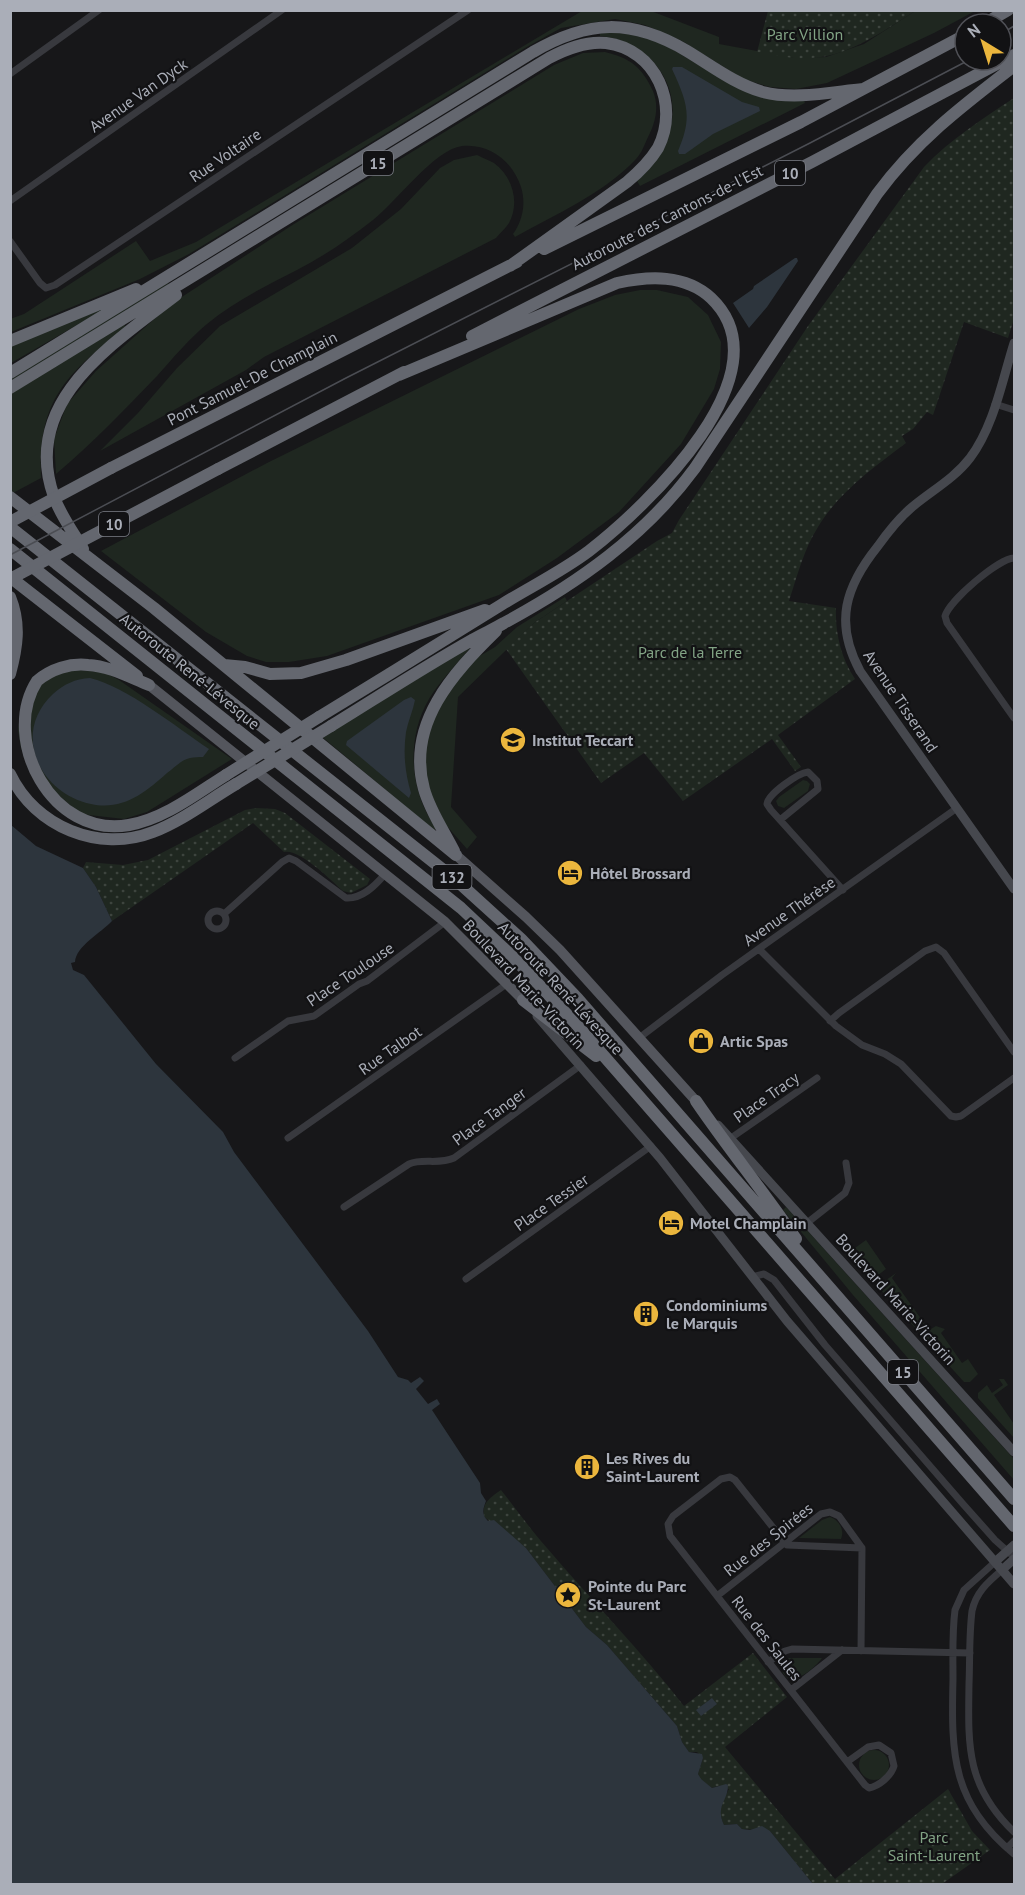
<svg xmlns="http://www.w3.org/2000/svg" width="1025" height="1895" font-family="'PT Sans',sans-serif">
<defs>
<pattern id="park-dots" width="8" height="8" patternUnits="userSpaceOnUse" patternTransform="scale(1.5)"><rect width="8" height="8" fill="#1f2720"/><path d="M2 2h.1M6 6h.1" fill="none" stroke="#3d443e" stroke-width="1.8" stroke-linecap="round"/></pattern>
</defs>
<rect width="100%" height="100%" fill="#171719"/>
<path fill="#1f2720" d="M582,11H651L719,37V44L795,58L826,57L864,44L915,11H975L934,33L827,83L796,89L770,87L743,79L682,41L645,25L615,19L561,28L525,48L189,254L140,279L11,332L10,319L24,314L136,241L150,261L196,242Z
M600,31L633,33L667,46L705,69L804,100L805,103L640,186L637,181C645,168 668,138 671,125C681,79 644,40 600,36Z
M605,52C630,58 642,67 653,91C659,106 656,121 649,135C645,143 642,153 636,159C603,194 556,214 515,237L513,234C523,220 526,203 521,187C513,162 490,143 462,146C435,149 396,202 373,220C349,239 324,256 297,270C266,286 235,301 207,324C189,339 173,358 157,376C124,410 92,444 56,474L54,439L67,404L96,371L171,304L294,224L554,65L583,53Z
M477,155C482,158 489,160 494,163C513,177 520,203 509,223C506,228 500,233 496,238L264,357L246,370L100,451L138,413L177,368L220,326L352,248L401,209L440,168L454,160Z
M167,281L169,285L11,382V377Z
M640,290H657L688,297L708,315L721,342L720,369L714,389L681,444L619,512L557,558L499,595L327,656L289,662H266L247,656L206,632L101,551L267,463L579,309L615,295Z
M102,308L103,310L11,363L10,345Z
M124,324L126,327C67,374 38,398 41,478L13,493L10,491V393Z
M565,597L567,601L534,623L458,697L451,807L477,837L467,849L445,824L429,789L425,761L428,729L446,693L478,657L495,647L517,627Z
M467,646L470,648C456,665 440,681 429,699C406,738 409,791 436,828L434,830L321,736Z
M77,670L104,672L119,680L232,759L147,812L124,819L80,814L29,769L21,748L18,731L20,714L35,688L55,674Z
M803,780L807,781L810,784L808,791L784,808L778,806L776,801L779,797Z
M786,1207L1014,1459V1480L853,1295L783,1210Z
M866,1240L886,1269L873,1279L870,1278L848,1253Z
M896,1273L892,1278L929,1330L936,1326L945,1329L941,1333L962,1363L968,1359L978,1374L970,1382H964L879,1288V1285Z
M999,1379H1004L1008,1385L994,1395L1014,1424V1438L978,1398V1393L987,1385L992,1393L1003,1385Z
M830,1517C839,1520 845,1530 841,1539L799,1538L822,1520Z
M784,1658H822C817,1665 807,1674 799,1677C785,1684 777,1668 784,1658Z
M859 1765a15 15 0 1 1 30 0a15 15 0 1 1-30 0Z"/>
<path fill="url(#park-dots)" d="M768,11V10L915,11C877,35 842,62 794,58C782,57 769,54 757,52Z
M1014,98V319L1008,338L964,322L933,415L927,412L913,429L902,436L906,443C874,467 839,492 818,527C804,549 797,576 789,601L836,608C835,633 841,658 855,679L778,735L801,767L795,771L772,739L683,801L644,753L601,783L506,649L534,623L657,541L672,533L679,520L808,326L924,167C951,139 982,119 1014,98Z
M256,808L275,809L285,813L370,879L367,885L351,893L343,891C331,880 299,848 284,852L253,823L112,921L96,887L83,868L86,862L123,865L148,860L245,810Z
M501,1490C516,1509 531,1530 547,1548C592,1601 641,1651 684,1706L753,1653L787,1697L725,1747L835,1879L948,1789L972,1831L990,1850L942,1884H813L770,1831L742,1829L737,1824L724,1825C717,1810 722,1803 729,1789L718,1786L712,1788L700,1779L698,1774L703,1758L697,1752H689L682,1742L677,1726L607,1645L586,1627L526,1548L484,1517C481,1503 491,1497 501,1490Z"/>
<path fill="#2d353d" d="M673,67H682L742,102L759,107L760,111L713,134L685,154H679L678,151C693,116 687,102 672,69Z
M795,258H797L798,261L767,307L749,328L733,303L753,289L754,286Z
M90,678C127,687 176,727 209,749L203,757C199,757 194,757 190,758C181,760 174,768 167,773C145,793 122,811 91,804C39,793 11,733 53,694C64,684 75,679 90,678Z
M411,697L415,700C413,711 408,721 406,732C403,753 405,773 411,793L409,798L346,745L347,741L404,700Z
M11,825L36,846L83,868L96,887L112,921C101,933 76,946 75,962L71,963L73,970L84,975L156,1064L223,1132L234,1152L368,1331L398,1377L408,1380L411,1383L420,1377L424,1381L416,1389L428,1404L437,1399L440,1404L432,1410L480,1483L481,1493L486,1501C483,1509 481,1514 488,1521L494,1520L526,1548L586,1627L607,1645L677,1726L682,1742L689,1752L702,1754L703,1758L698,1774L701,1779L712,1788L726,1784L728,1785C728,1802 715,1805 724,1825L737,1824L742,1829L750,1830L762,1826L770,1831L813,1884H11Z
M712,1698L717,1704L701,1716L696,1710Z"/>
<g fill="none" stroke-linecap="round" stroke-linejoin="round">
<path stroke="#38393e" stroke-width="7" d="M10,74L99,10
M10,201L282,10
M10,241L40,283L46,288L55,285L468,10
M995,404L1014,410
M1014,558C998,559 950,600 945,616L947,623L1014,718
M780,820L818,789L817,781L808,772C798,773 768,794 767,804L771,810L843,890
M208 920a9 9 0 1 1 18 0a9 9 0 1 1-18 0Z
M224,914L282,862L289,858L296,861L346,898C362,899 375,886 385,874
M759,949L836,1026L862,1045L885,1054L901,1064L951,1116L956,1117L961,1116L1014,1078
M830,1021L839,1013L925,951L936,947L944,953L1014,1052
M639,1038L722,975L957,808
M235,1058L288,1021L314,1016L359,984L367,981L445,922
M288,1138L508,983
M731,1138L817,1078
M344,1207L409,1164C423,1158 439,1165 454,1158L581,1065
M807,1223L845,1193L849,1183L846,1163
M752,1277L764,1274L774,1280L825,1345L963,1504L995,1540L1014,1557
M466,1279L651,1146
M995,1562L964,1590L955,1610C952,1633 953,1656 953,1679C951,1755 952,1803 1014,1854
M1002,1570C988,1582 976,1592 972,1611C969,1635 970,1660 969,1684C968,1746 966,1786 1014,1832
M717,1596L821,1514L830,1512L839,1516L862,1548L861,1651
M768,1662L785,1651L792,1649L970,1653
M791,1690L842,1650
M847,1762L868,1747L879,1745L891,1753L894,1766C891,1776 879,1786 869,1788L865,1785L670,1536L668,1524L673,1516L721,1479L730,1477L735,1480L787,1545L862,1548
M1007,1848L1014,1841"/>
<path stroke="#46484e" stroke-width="9" d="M1014,343C1002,381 994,426 970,458C954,479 931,491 911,508C898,519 888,532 878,546C845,587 834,623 860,671L1014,889
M537,1016L660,1158L787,1321L1014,1584
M718,1125L1014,1452
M995,1562L1014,1545
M1002,1570L1014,1559"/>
<path stroke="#54565d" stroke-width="10" d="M149,685L445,922L523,1000
M456,855L526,917L560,950L696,1101"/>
<path stroke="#64676f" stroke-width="12" d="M984,24L1008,10
M544,249L801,122L965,35
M472,336L812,162L1014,55
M10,341L136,289
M10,373L533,52C588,20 631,18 687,51C712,66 735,84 763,92C794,100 832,92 863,89
M10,388L549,58C566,49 585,41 606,43C656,49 680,105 658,148C650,161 639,172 627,182L510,266
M111,468L517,262
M218,469L404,372
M10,497L154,608L456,855
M10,527L456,880L521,939L578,999L1014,1499
M10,549L461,908L512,956L576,1024L1014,1526
M83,549C73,532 61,516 54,497C20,402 111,345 176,295
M10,577L137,676
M10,597C21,624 17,648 10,674
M224,665L245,667L270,674L301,673L346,660L485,610
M149,685C129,677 109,666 88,665C70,663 51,669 37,681C0,739 52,839 129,825C164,819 196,794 226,775
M319,717C380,680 440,643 501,605C530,587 561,572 589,551C646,507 789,372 711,298C685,274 649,276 617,283L399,375
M331,726C378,697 424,667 472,640C482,634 494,629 504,623C578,583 645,536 695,468L877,194C916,141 962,106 1014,66
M10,774C35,827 99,853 153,832C182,821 209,800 236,784
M454,851C444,831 430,811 424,789C406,724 453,673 496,631
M523,1000L596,1056
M696,1101C728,1148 764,1192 796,1239"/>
<path stroke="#4b4d53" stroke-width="1.5" d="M1001,34L1014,26
M10,555L346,378L810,143L969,60"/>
<path stroke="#64676f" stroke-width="12" d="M10,522L111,468
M10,579L218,469
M226,775L319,717
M236,784L331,726"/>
</g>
<defs>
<g id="university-disc" transform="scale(1.35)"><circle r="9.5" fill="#ebb63d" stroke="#121214"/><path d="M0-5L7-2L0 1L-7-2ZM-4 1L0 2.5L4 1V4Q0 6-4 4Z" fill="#111"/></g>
<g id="hotel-disc" transform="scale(1.35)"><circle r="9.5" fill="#ebb63d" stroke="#121214"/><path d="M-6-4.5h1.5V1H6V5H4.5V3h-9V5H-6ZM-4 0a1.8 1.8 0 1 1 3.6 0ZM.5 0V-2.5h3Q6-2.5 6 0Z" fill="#111"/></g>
<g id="shop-disc" transform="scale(1.35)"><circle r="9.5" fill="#ebb63d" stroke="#121214"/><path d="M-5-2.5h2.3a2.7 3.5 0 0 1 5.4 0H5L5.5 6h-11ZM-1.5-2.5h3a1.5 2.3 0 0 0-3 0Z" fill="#111"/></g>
<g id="building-disc" transform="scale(1.35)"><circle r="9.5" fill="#ebb63d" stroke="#121214"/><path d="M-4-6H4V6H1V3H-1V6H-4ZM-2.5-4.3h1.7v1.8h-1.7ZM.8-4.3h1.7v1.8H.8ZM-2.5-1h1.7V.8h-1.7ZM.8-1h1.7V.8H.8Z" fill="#111"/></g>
<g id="sight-disc" transform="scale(1.35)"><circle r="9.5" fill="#ebb63d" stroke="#121214"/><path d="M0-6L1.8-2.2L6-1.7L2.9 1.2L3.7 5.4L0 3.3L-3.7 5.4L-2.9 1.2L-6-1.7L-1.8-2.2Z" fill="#111"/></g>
</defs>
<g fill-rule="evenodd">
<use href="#university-disc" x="513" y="740"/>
<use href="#hotel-disc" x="570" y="873"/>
<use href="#shop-disc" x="701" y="1041"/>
<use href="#hotel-disc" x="671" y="1223"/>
<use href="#building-disc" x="646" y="1314"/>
<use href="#building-disc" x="587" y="1467"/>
<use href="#sight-disc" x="568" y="1595"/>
</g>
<g text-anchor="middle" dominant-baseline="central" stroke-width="4.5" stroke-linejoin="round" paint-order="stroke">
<g fill="#121214" stroke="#7c7f87" stroke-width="1.5">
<rect x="363" y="151" width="30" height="24" rx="4.5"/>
<rect x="775" y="161" width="30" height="24" rx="4.5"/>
<rect x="99" y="512" width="30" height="24" rx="4.5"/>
<rect x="432.5" y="865" width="39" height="24" rx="4.5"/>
<rect x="888" y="1360" width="30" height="24" rx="4.5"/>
</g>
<g font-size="15" font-weight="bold" fill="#aaaeb8">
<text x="378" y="163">15</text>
<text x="790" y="173">10</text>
<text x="114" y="524">10</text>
<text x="452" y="877">132</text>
<text x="903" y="1372">15</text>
</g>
<g font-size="16" fill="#82a385" stroke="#121214">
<text x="805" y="34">Parc Villion</text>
<text x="690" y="652">Parc de la Terre</text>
<text x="934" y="1837">Parc<tspan x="934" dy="18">Saint-Laurent</tspan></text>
</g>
<g font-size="16" fill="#aaaeb8" stroke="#121214">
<text transform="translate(138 95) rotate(-35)">Avenue Van Dyck</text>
<text transform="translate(225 155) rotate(-34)">Rue Voltaire</text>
<text transform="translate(667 217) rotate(-27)">Autoroute des Cantons-de-l'Est</text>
<text transform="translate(252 378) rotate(-27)">Pont Samuel-De Champlain</text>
<text transform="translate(190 671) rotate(39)">Autoroute René-Lévesque</text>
<text transform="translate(901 701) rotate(56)">Avenue Tisserand</text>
<text transform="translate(789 911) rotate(-35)">Avenue Thérèse</text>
<text transform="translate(350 974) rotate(-34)">Place Toulouse</text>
<text transform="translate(524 984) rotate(47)">Boulevard Marie-Victorin</text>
<text transform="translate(561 988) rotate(47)">Autoroute René-Lévesque</text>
<text transform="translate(390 1050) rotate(-35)">Rue Talbot</text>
<text transform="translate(766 1097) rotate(-35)">Place Tracy</text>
<text transform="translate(489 1116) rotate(-36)">Place Tanger</text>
<text transform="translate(551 1202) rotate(-35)">Place Tessier</text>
<text transform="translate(896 1299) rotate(48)">Boulevard Marie-Victorin</text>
<text transform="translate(768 1539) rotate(-38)">Rue des Spirées</text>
<text transform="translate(767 1638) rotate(52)">Rue des Saules</text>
</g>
<g font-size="16" font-weight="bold" fill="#aaaeb8" stroke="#121214" text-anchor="start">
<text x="532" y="740">Institut Teccart</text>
<text x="590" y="873">Hôtel Brossard</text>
<text x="720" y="1041">Artic Spas</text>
<text x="690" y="1223">Motel Champlain</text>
<text x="666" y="1305">Condominiums<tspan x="666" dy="18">le Marquis</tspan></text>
<text x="606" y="1458">Les Rives du<tspan x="606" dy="18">Saint-Laurent</tspan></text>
<text x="588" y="1586">Pointe du Parc<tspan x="588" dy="18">St-Laurent</tspan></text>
</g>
</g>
<rect width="1025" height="1895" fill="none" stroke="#aaaeb8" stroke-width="24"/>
<g transform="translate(983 42) rotate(322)"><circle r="28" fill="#121214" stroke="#4f5056" stroke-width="1.5"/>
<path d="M0-4.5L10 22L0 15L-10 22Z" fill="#ebb63d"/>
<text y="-9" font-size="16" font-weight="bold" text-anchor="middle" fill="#aaaeb8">N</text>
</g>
</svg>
